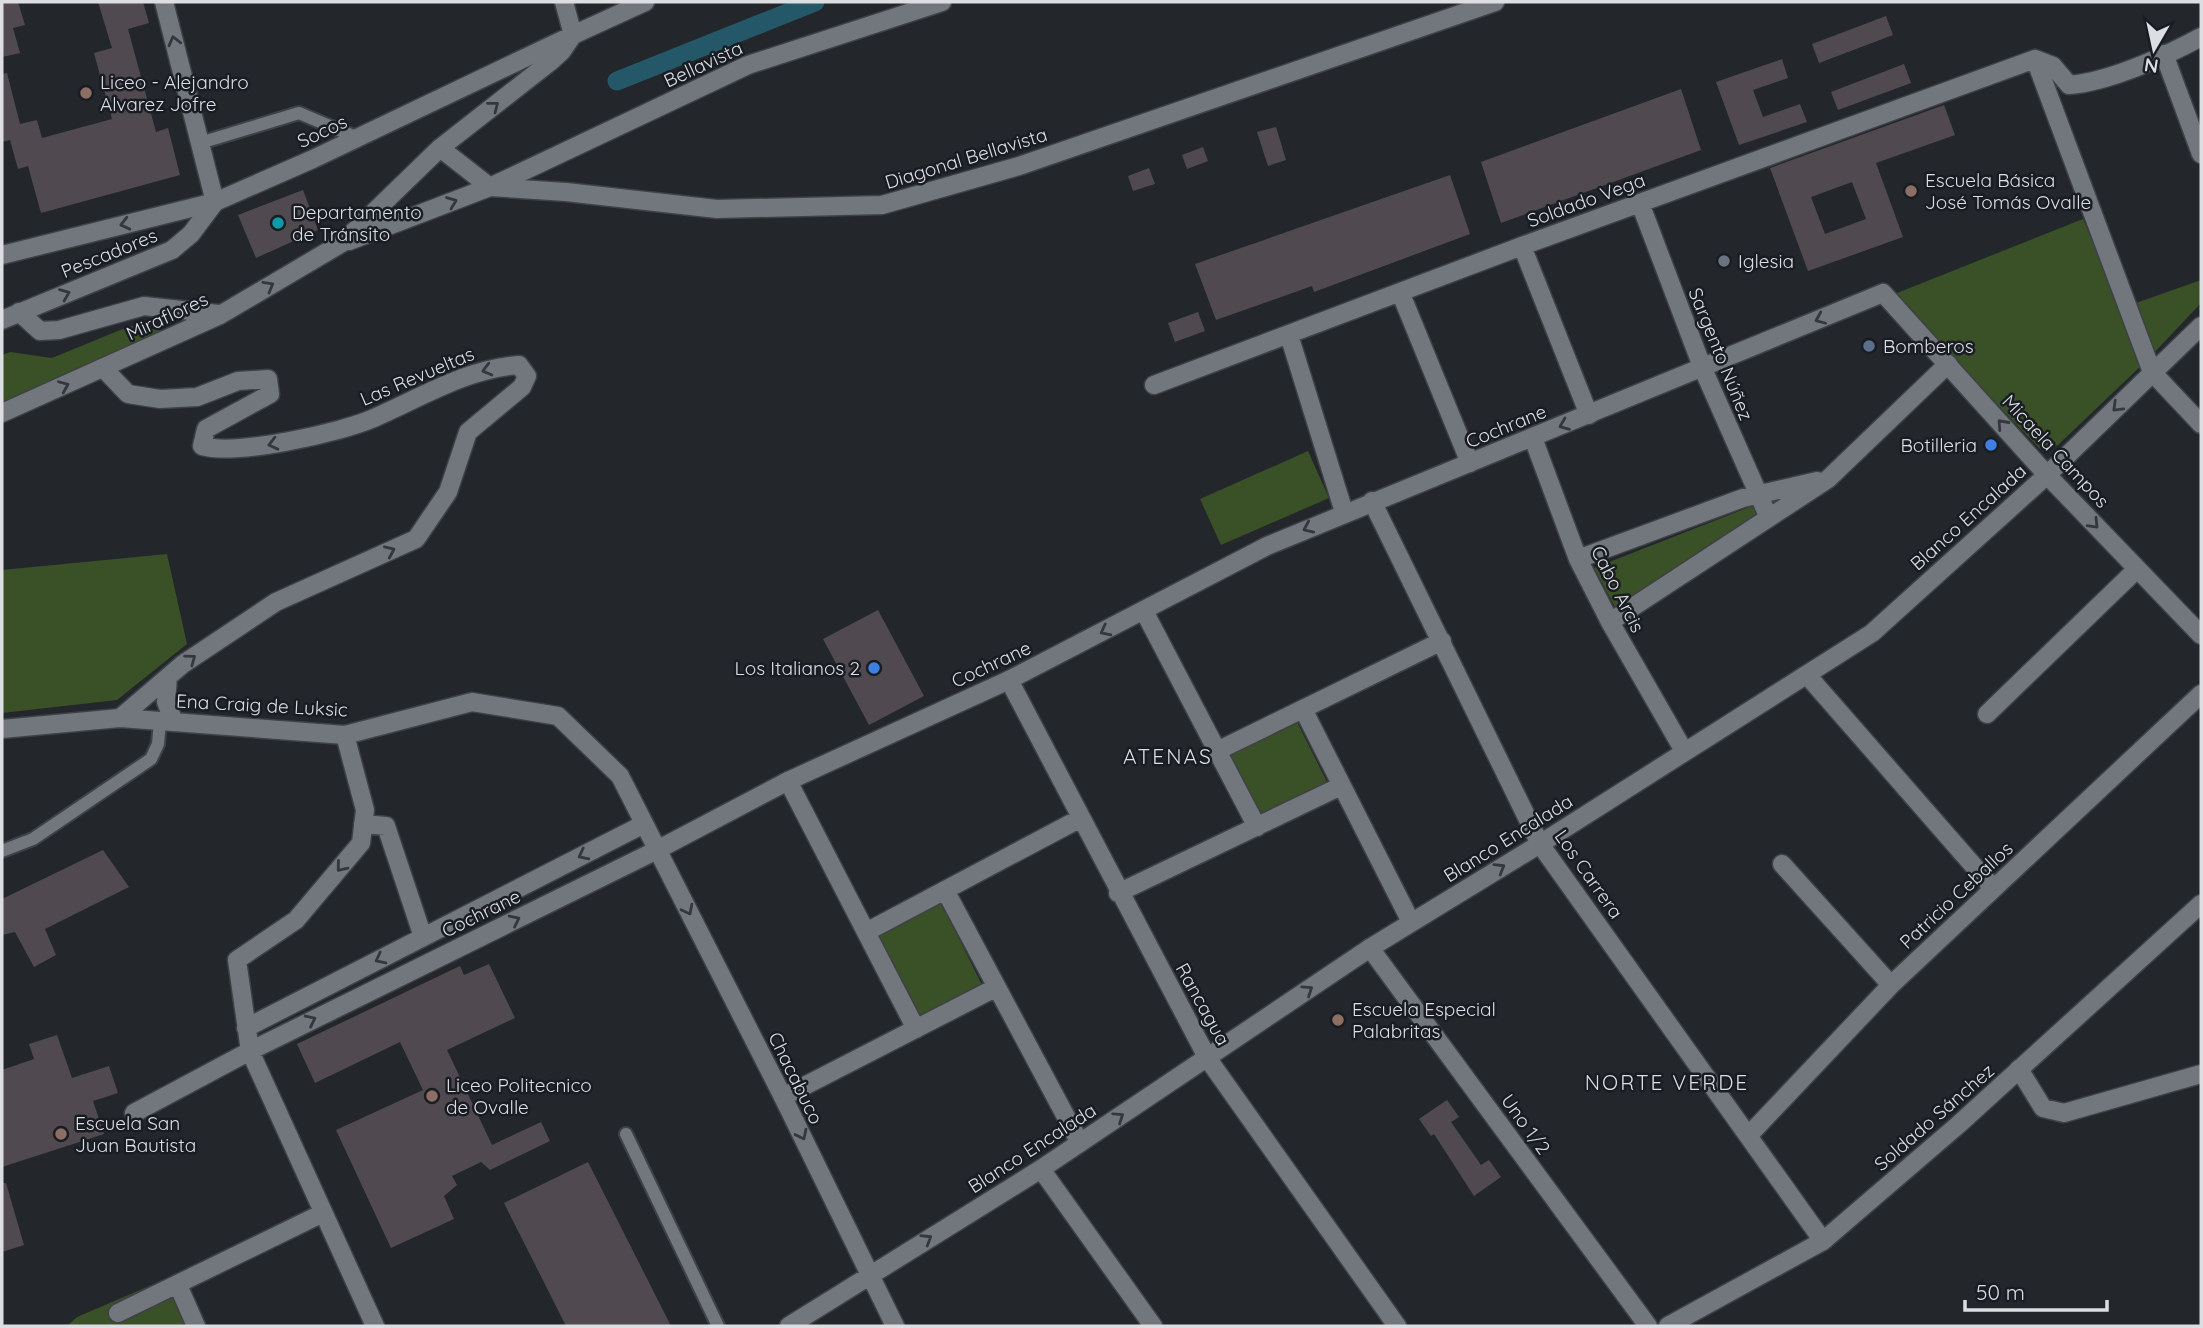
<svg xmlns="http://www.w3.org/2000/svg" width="2203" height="1328" font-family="Quicksand,sans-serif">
<rect width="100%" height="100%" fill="#23272c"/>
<path fill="#3a5027" d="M2083,219L2144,363L2058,445L2040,449L1892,295Z
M2201,280V303L2153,354L2136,303Z
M130,326L173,332L2,402V355L10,352L52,358Z
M1308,451L1329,498L1221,545L1200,499Z
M1752,506L1760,516L1615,607L1594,568Z
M167,554L187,644L117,700L2,713V570Z
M1295,718L1328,784L1259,818L1226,752Z
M940,900L983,987L920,1018L877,932Z
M168,1278L190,1326H67L77,1317Z"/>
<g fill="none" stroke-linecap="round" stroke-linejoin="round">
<path stroke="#245869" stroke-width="19" d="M617,81L815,2"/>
</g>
<path fill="#504a50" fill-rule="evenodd" d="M2,2H18L25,25L13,28L20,53L2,57Z
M98,2H143L149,23L128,29L156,132L168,128L180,175L41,213L28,166L18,169L10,140L2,142V74L7,73L20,124L37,120L42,138L112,119L94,53L112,48Z
M1886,16L1893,35L1819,63L1812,44Z
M1782,59L1788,78L1753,90L1763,117L1800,104L1807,122L1739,145L1716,82Z
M1904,64L1911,83L1838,110L1831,92Z
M1681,89L1701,150L1501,223L1481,162Z
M1944,105L1955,135L1876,163L1903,237L1808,271L1770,168ZM1852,182L1866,219L1825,234L1811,197Z
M1276,127L1286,160L1268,166L1257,132Z
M1203,147L1208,161L1187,169L1182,155Z
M1149,168L1155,184L1133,191L1128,176Z
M1450,175L1470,234L1314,292L1312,286L1216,320L1195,264Z
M303,190L318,230L256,258L238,215Z
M1198,312L1205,331L1175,342L1168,323Z
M878,610L924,696L869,725L823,639Z
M103,850L129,887L45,929L56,955L34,967L15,932L2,935V899Z
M489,964L515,1018L447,1050L492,1145L541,1122L550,1141L490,1170L481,1162L452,1176L457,1185L444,1196L454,1219L391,1248L336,1130L423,1090L400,1042L315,1083L297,1044L460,966L464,975Z
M57,1035L72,1078L109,1066L118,1093L93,1101L104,1134L2,1167V1070L34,1059L29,1044Z
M1447,1100L1459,1117L1451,1122L1481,1165L1489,1160L1501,1177L1474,1196L1434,1134L1431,1136L1419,1119Z
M588,1162L671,1326H566L504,1203Z
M2,1183H6L24,1245L2,1252Z"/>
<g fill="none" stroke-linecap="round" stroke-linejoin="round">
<g stroke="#3e4146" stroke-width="16">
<path id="service" d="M200,143L299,113L358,138
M2,851L33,839L151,759L158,744L160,721
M626,1134L718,1326"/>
</g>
<g stroke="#3e4146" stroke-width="21">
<path id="minor" d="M2164,54L2201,154
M2035,59L2152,372L2201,424
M2035,59L2053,66L2069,85C2109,82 2166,56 2201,37
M490,187L748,65L942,2
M1640,203L1703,369L1769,518
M1522,246L1589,415
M2,255L215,202L313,159L573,35L564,2
M1401,294L1470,463
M1289,335L1344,512
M104,369L128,394L160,399L197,397L238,381L268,379L270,394L206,429L202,446C236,456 340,433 374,418C422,397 466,369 519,365L527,376L522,387L468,432L448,492L416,539L276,602L183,664L120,718
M1154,385L1522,246L2035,59
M1533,438L1578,559L1610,622L1684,751
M1372,501L1540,844L1823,1241
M1578,559L1743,498L1817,481
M1144,611L1257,827
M1610,622L1828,479L1948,364
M1807,675L1993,888
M168,677L166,702L174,722
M1009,680L1208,1059L1397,1326
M1303,709L1411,922
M1987,714L2137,569
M345,735L365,810L361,843L296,920L237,960L250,1051L375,1326
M1217,751L1442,641
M788,781L916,1029
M363,824L386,826L423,937
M1782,864L1891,985
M945,890L1080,1143
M1118,893L1341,786
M868,931L1081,818
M1370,948L1648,1326
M246,1028L644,824
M2019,1069L2043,1108L2064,1113L2201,1074
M783,1097L997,987
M134,1113L250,1051L657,850
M1749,1135L1891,985L2201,694
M1041,1169L1153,1326
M178,1285L196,1326
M118,1313L323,1213"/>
</g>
<g stroke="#3e4146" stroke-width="21">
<path id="tertiary" d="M440,148L490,187L566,192L717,209L882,205L1019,166L1495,2
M349,241L490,187
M19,312L40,331L59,330L144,306L219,314
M2,320L172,250L191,234L215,202L164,2
M2,413L220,315L342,243L440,148L550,62L562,51L573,35L645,2
M2,729L120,718L345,735L472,702L558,716L620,776L783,1097L895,1326
M657,850L788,781L1009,680L1267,546L1883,293L2047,475L2201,635
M789,1326L1041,1169L1370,948L1540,844L1872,633L2047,475L2201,326
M1668,1326L1823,1241L1958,1125L2201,904"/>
</g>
<use href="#service" stroke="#72777e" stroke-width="12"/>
<use href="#minor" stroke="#72777e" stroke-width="18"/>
<use href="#tertiary" stroke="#72777e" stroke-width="18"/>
</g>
<defs><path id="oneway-chevron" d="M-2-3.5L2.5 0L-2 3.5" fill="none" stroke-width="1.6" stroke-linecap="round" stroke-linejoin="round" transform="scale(1.75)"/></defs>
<g stroke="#34383e">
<use href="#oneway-chevron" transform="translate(174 41) rotate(-104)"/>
<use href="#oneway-chevron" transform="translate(494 106) rotate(-38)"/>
<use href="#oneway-chevron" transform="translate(452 202) rotate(-21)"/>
<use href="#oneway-chevron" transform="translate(125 224) rotate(166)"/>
<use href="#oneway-chevron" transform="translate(269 286) rotate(-30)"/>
<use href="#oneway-chevron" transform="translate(65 294) rotate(-22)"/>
<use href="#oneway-chevron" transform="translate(1820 319) rotate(157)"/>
<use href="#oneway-chevron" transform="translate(487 370) rotate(165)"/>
<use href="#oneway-chevron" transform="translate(64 386) rotate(-23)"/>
<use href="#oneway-chevron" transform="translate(2117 407) rotate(136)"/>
<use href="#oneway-chevron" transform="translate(2002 424) rotate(-132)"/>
<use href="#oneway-chevron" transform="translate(1564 425) rotate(158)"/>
<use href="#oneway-chevron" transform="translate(273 444) rotate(166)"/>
<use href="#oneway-chevron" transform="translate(2094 524) rotate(46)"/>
<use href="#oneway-chevron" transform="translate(1308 528) rotate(156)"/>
<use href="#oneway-chevron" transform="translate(390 551) rotate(-24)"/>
<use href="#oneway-chevron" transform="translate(1105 631) rotate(153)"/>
<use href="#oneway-chevron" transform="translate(191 659) rotate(-37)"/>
<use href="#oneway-chevron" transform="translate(583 855) rotate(153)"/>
<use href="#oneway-chevron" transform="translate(341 867) rotate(129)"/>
<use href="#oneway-chevron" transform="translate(1500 868) rotate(-31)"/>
<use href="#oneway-chevron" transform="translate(688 910) rotate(63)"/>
<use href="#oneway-chevron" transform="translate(515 920) rotate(-26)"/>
<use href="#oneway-chevron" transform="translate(380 959) rotate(153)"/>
<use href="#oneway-chevron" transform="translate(1308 990) rotate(-34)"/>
<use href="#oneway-chevron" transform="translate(311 1020) rotate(-26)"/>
<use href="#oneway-chevron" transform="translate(1119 1117) rotate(-34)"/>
<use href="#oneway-chevron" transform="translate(802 1135) rotate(64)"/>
<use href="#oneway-chevron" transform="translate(927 1239) rotate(-31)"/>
</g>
<g fill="#8d6e63" stroke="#191d23" stroke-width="2.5">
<circle cx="86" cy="93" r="7"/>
<circle cx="1911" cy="191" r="7"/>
<circle cx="1338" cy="1020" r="7"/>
<circle cx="432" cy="1096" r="7"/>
<circle cx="61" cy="1134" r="7"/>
</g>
<circle fill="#0f9aa8" stroke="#191d23" stroke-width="2.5" cx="278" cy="223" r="7"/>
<circle fill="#6b7280" stroke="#191d23" stroke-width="2.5" cx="1724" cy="261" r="7"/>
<circle fill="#5c6f8a" stroke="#191d23" stroke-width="2.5" cx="1869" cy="346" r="7"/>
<g fill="#3f7fe0" stroke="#191d23" stroke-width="2.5">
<circle cx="1991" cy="445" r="7"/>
<circle cx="874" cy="668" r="7"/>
</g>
<g text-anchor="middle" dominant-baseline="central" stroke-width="5" stroke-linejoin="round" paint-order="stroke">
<g font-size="19" fill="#dcdee2" stroke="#191d23">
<text transform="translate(703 64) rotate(-25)">Bellavista</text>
<text transform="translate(322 131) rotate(-25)">Socos</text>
<text transform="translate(966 158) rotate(-17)">Diagonal Bellavista</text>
<text transform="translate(1586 200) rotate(-20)">Soldado Vega</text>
<text transform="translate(109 253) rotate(-22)">Pescadores</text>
<text transform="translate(167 316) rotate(-25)">Miraflores</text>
<text transform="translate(1721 354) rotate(68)">Sargento Núñez</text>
<text transform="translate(417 376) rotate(-23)">Las Revueltas</text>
<text transform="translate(1506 426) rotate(-22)">Cochrane</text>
<text transform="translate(2056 451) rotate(47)">Micaela Campos</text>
<text transform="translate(1968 517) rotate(-42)">Blanco Encalada</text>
<text transform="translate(1618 589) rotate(63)">Cabo Arcis</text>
<text transform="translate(991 664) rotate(-25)">Cochrane</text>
<text transform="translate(262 705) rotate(3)">Ena Craig de Luksic</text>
<text transform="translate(1508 838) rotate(-32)">Blanco Encalada</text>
<text transform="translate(1589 874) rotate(55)">Los Carrera</text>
<text transform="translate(1956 895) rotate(-43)">Patricio Ceballos</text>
<text transform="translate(481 913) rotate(-26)">Cochrane</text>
<text transform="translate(1203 1004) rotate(61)">Rancagua</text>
<text transform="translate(796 1078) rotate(64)">Chacabuco</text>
<text transform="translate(1934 1117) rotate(-41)">Soldado Sánchez</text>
<text transform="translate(1526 1124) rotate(54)">Uno 1/2</text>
<text transform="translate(1032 1148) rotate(-33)">Blanco Encalada</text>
</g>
<g font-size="19" fill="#dcdee2" stroke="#191d23" text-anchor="start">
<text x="100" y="82">Liceo - Alejandro<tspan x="100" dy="22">Alvarez Jofre</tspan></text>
<text x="1925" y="180">Escuela Básica<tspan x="1925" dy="22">José Tomás Ovalle</tspan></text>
<text x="292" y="212">Departamento<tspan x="292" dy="22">de Tránsito</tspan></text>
<text x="1738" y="261">Iglesia</text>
<text x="1883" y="346">Bomberos</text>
<text x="1977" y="445" text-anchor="end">Botilleria</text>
<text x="860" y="668" text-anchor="end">Los Italianos 2</text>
<text x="1352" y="1009">Escuela Especial<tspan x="1352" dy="22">Palabritas</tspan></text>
<text x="446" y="1085">Liceo Politecnico<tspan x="446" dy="22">de Ovalle</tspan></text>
<text x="75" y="1123">Escuela San<tspan x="75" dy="22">Juan Bautista</tspan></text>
</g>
<g font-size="21" letter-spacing="2" fill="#dcdee2" stroke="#191d23">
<text x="1168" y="756">ATENAS</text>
<text x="1667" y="1082">NORTE VERDE</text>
</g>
</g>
<rect width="2203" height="1328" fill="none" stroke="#dcdee2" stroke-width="7"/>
<g transform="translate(2154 49) rotate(189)" stroke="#191d23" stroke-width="5" paint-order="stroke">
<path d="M0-5L12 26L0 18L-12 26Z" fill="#dcdee2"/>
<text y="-10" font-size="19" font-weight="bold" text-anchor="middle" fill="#dcdee2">N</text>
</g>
<path d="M1965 1300v10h142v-10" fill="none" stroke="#dcdee2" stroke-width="3.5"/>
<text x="1976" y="1300" font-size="21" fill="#dcdee2" stroke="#191d23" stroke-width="5" paint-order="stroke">50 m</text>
</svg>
